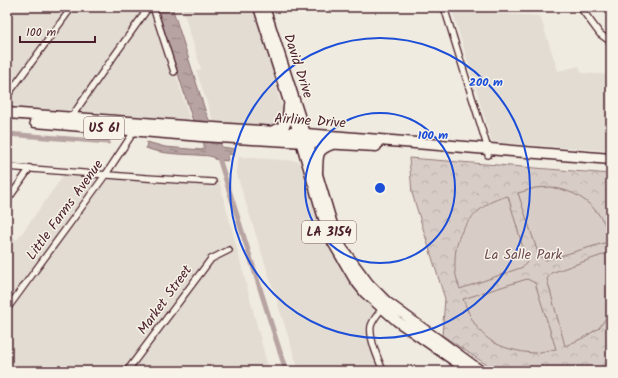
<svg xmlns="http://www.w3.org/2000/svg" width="618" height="378" font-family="Kalam,sans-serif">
<defs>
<pattern id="park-crowns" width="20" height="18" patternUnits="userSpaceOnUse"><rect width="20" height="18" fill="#d8cdc6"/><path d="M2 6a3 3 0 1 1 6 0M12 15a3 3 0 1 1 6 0" fill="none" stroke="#bbb0aa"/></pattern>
<pattern id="water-ripples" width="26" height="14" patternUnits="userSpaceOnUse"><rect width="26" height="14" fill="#b7a4a2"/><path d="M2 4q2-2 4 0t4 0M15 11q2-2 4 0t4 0" fill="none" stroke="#978584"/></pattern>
</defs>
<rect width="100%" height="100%" fill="#f0ebe0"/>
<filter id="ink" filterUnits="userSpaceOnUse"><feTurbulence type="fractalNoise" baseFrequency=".025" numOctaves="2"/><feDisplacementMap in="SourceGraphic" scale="8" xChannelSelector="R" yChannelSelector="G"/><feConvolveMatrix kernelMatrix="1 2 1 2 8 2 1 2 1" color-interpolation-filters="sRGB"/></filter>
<g filter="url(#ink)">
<path fill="#e3dcd2" d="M7,7H155L190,120L7,106Z
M182,7H254L270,58L279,98L284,116V119L277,128L214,123L196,71L201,69Z
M452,10L475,12L540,16L558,71L579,66L582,73L611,75V151L492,142Z
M239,157L299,161L321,225L372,305L374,310L373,314L367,324L366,329L378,371H299L236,172Z
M68,169L219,180L269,371H7V233L17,240Z"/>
<path fill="url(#park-crowns)" stroke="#917678" d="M409,158L611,174V371H496L442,335L445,299L412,193Z"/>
<path fill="#d8cdc6" stroke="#917678" d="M551,187C556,189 562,189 567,191C585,197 600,212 607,229C609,233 611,237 611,241L546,260L539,256L518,193L535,188Z
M508,196L527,262L523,267L460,289C457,280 454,271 455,261C455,252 457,240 462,231C468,220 482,206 493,201C498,199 503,197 508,196Z
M611,252V311L599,328L583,338L565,346L547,279L551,273Z
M527,279L535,283L556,349C549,350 542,352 535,353C527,353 518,351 510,349C482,341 473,325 463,299Z"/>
<path fill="url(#water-ripples)" stroke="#8b6f72" d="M157,7H172L206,113L222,147L235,149L234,155L229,154L227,161L214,159L213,157C208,155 203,156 197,155C180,154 161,154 146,148L147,142L165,147L201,150L204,149V144L192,118Z"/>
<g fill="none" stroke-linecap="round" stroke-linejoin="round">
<path stroke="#b7a4a2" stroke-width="5" d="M7,134L108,142
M218,155L286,371"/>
<g stroke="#4a1f2b" stroke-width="8">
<path id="street" d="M153,7L174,72
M444,7L488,149V155
M580,7L600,34L611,42
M7,96L72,7
M70,119L104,70L149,7
M7,167L146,178L213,182
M7,201L30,168
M7,309L106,174L135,130
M127,371L211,259L229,250
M383,371C378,358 369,339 371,326C373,319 379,313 383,307"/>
</g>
<g stroke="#4a1f2b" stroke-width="11">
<path id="secondary" d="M258,7L298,133
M265,7L306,134"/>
</g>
<g stroke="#4a1f2b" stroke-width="12">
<path id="primary" d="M299,136L323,217L333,243L354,279L365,293L397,321L469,371
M306,136L332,223L342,248L369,284L387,302L481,371"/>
</g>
<g stroke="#4a1f2b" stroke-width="13">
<path id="highway" d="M7,113L198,127L306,134L611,159
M35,122L201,136L376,146
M273,131C288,127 288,119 289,106
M317,172C318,156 315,150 332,144"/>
</g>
<use href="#street" stroke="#f7f3e8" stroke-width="5.5"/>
<use href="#secondary" stroke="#f7f3e8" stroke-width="8"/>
<use href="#primary" stroke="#f7f3e8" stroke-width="9"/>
<use href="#highway" stroke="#f7f3e8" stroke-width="10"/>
</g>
</g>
<g fill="none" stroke="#1d4ed8" stroke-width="2">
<circle cx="380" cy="188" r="75"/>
<circle cx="380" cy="188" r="150"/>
</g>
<g text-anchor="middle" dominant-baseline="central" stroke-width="3" stroke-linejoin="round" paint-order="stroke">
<g fill="#f7f3e8" stroke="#7e5f64" stroke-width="1">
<rect x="84" y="117" width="40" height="22" rx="3"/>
<rect x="302" y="221" width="54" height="22" rx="3"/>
</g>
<g font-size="13" font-weight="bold" fill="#4a1f2b">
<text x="104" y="128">US 61</text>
<text x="329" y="232">LA 3154</text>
</g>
<g font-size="14" fill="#4a1f2b" stroke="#f7f3e8">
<text transform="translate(298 66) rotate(72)">David Drive</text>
<text transform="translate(310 121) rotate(4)">Airline Drive</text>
<text transform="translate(65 210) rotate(-54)">Little Farms Avenue</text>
<text transform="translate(165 300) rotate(-54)">Market Street</text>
</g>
<g font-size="14" fill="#6e4a52" stroke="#f7f3e8">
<text x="523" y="255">La Salle Park</text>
</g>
</g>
<circle cx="380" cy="188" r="6" fill="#1d4ed8" stroke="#f7f3e8" stroke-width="2"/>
<g font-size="12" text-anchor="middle" font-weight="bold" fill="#1d4ed8" stroke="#f7f3e8" stroke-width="3" stroke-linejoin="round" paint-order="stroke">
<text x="486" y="86">200 m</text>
<text x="433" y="139">100 m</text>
</g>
<rect width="618" height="378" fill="none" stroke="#f7f3e8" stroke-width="24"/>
<rect x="12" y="12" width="594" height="354" fill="none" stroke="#4a1f2b" stroke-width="1.5" filter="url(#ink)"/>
<path d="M20 36v6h75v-6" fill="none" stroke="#4a1f2b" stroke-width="2"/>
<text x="26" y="36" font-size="12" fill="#4a1f2b" stroke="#f7f3e8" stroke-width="3" paint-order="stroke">100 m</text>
</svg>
